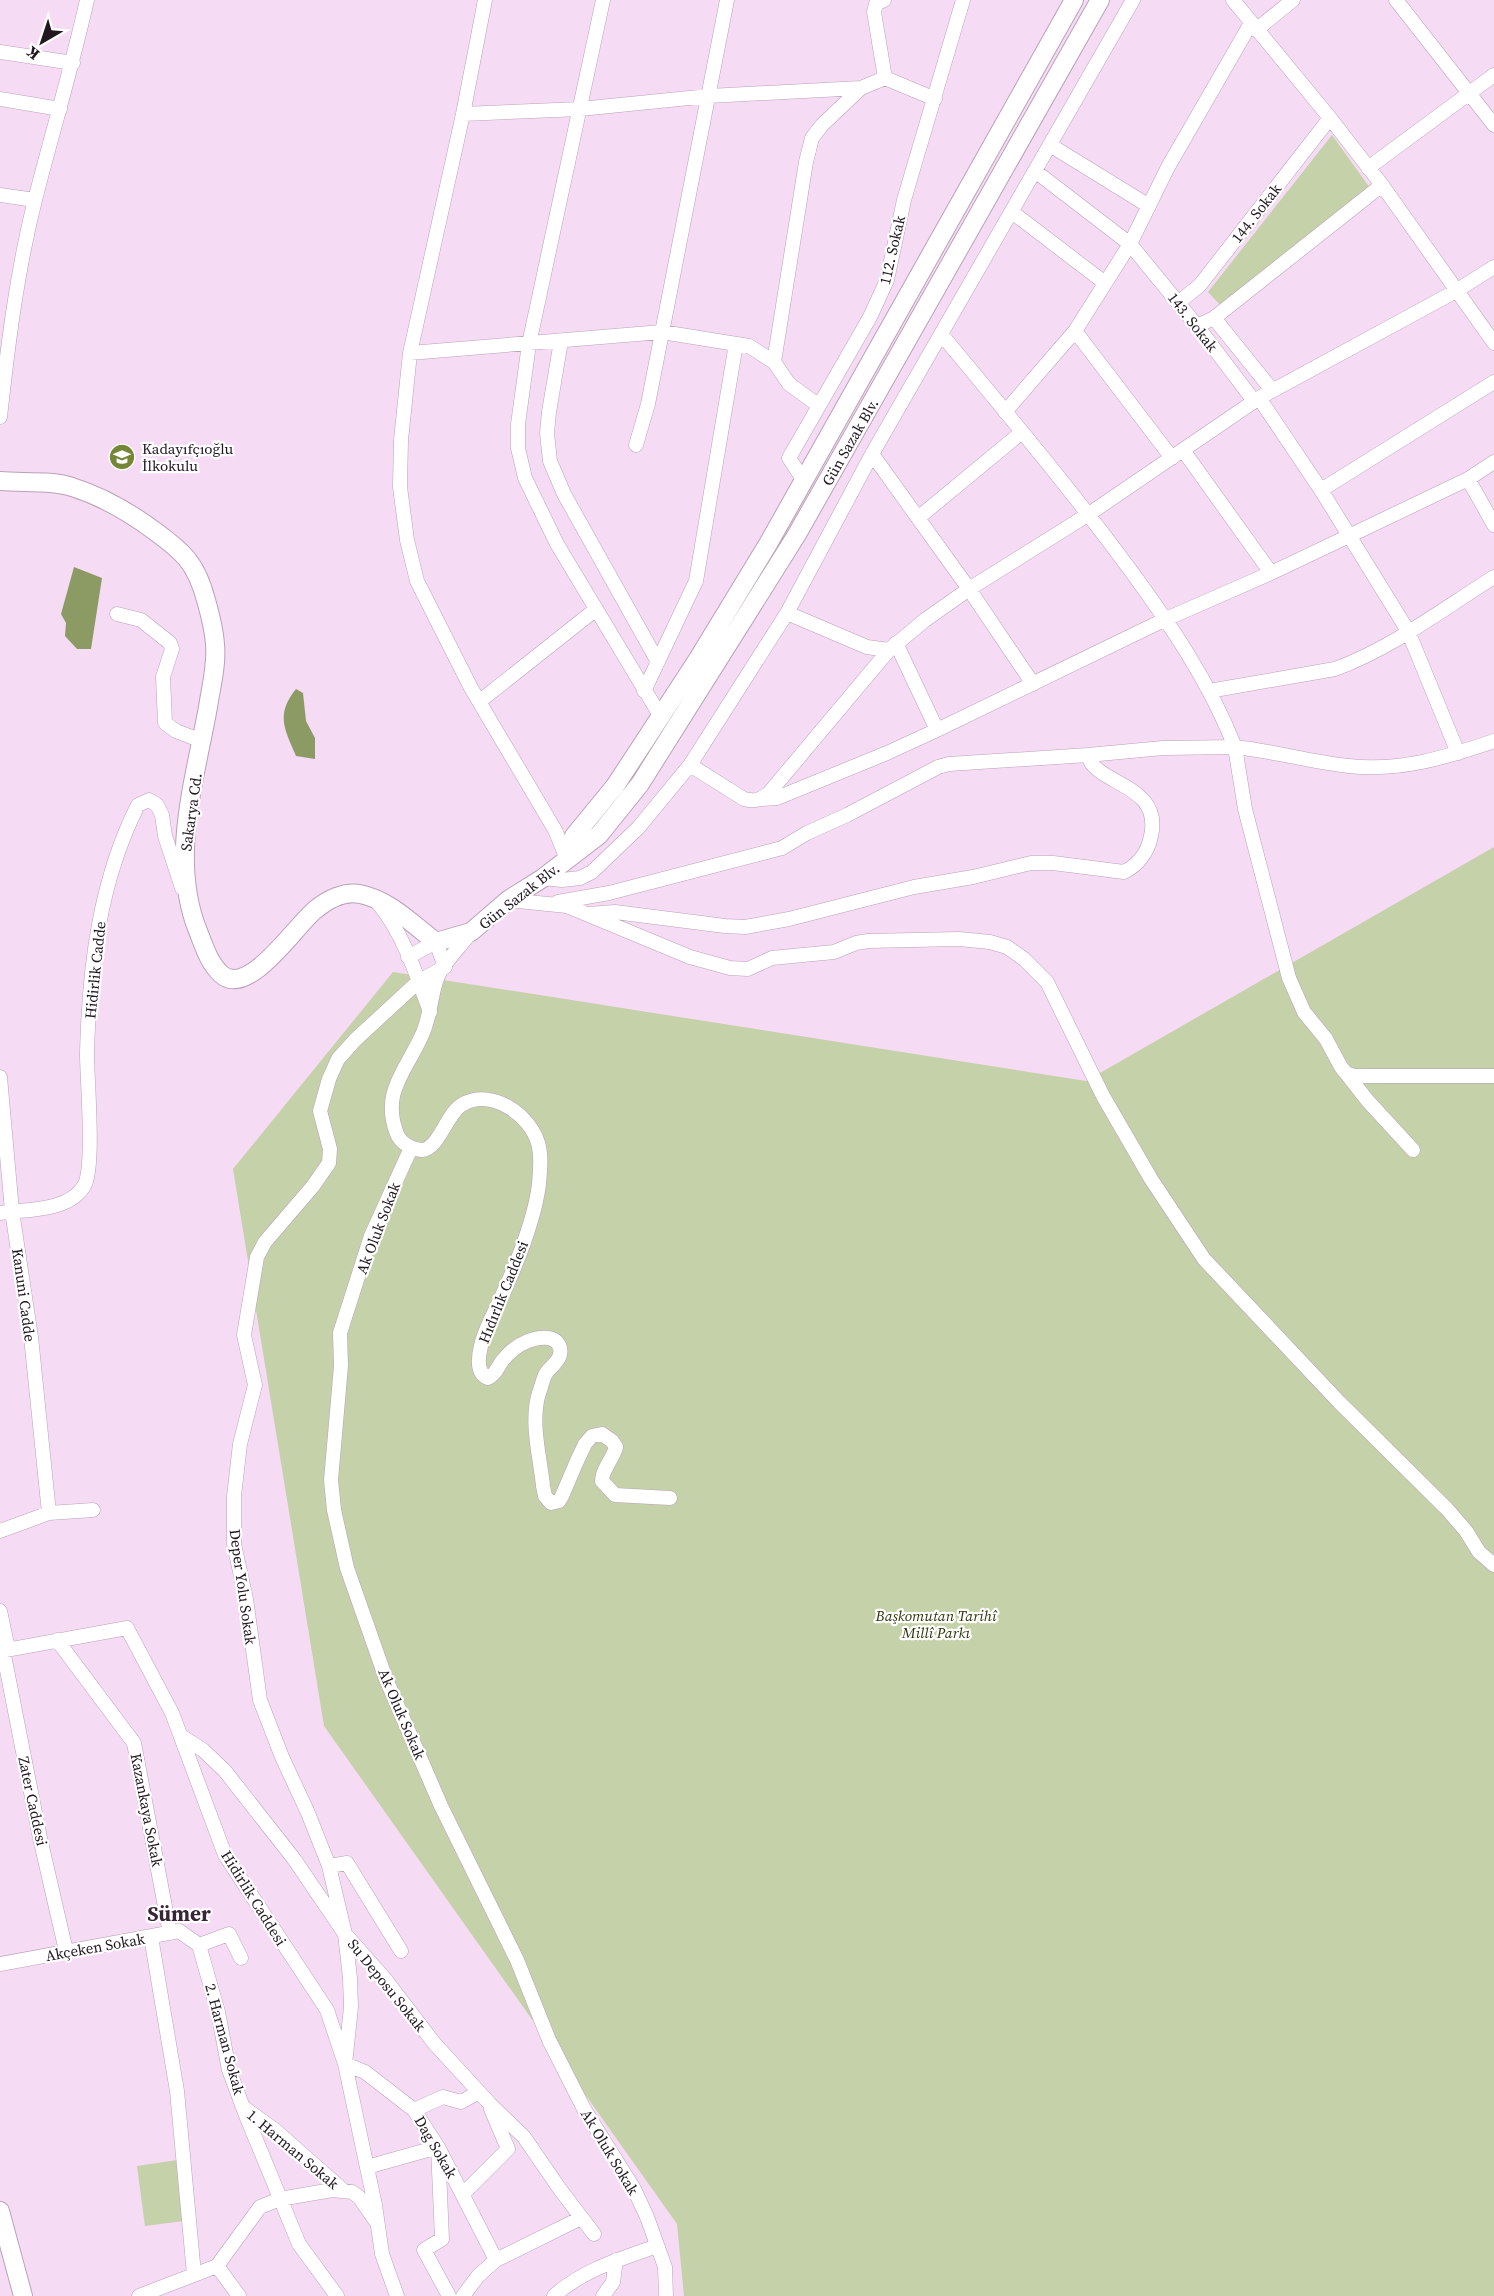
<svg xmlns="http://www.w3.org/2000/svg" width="1494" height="2296" font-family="'Source Serif 4',serif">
<rect width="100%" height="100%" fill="#f6dbf4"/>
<path fill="#c5d1a8" d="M1332,135L1370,188L1221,306L1208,292Z
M1494,847V2296H684L677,2224L324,1726L233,1169L393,972L1086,1081Z
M177,2160L184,2221L145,2226L137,2166Z"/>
<path fill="#8c9a63" d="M74,567L102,578L91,649H77L65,636L66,623L61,614Z
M296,689L303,693L306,721L315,738V759L296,756C285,730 275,715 296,689Z"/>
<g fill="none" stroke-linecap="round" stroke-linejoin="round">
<g stroke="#baa1b8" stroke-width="15">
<path id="minor" d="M485,0L463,114L410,353L401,440L400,487L407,540L417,581L471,688L555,830L567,859
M603,0L529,344L518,424V448L525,478L557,544L661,717
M884,0L876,4L874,12L885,78
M1233,0L1330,118L1382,185L1494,343
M1396,0L1494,125
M1256,30L1293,0
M0,52L73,63
M0,99L60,109
M463,114L580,109L709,96L861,88
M1050,145L1149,206
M1368,168L1494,75
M1035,171L1130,244L1197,326L1254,401
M0,195L35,200
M1012,212L1105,283
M1178,303L1200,285L1330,118
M1214,318L1272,390
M1197,326L1214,318L1382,185
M1075,331L1172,458
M942,335C1005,411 1069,487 1128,567C1170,624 1209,681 1235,747C1273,751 1311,762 1349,766C1400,772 1447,757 1494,741
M561,341L549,412L547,433L550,461L564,494L658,662
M410,353L662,332L749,346L774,362
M1259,398L1321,490L1408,631L1458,753
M818,405L789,384L774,362L806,162L812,138L822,125L861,88L885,78L935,99
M1005,412L1075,331L1130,244L1168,167L1251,23
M0,417C8,344 17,271 35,200C52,133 72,67 87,0
M636,445L648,404L727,0
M1183,450L1271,573
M872,454L969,589L1033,684
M1468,479L1494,525
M804,481L789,458L870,317L887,280L904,200L963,0
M1321,490L1494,382
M918,518L1022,432
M787,613L867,647L889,650
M117,614L141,620L170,643L172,649L163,677L165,723L176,731L202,741
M896,643L937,730
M644,691L696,581L736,344
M1209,691L1335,669C1392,648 1443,609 1494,577
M480,701L595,610
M1088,755L1163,748L1235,747L1245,809L1289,978L1304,1012L1326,1039L1341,1067L1346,1073L1354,1076H1494
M690,765L744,799C755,802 760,800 769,793L889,650L925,620L969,589L1089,514L1259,398L1456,291L1494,267
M761,799L777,798L887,753L937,730L1166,619L1271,573L1349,536L1468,479L1494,462
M543,878L562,880L580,878L592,872L638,828L690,765L787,613L872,454L1133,0
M508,900L567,906L690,957L730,968L748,969L772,958L834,952L856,943L868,941L959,939L990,942L1007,947L1024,959L1047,982L1103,1096L1151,1179L1204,1259L1339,1402L1447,1509L1466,1531L1479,1552L1494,1565
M558,902L609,893L782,848L807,833L847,815L938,767L949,764L1088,755C1094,785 1163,783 1151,836C1148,852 1138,865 1124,872L1053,863H1031L973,877L914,887L789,919L745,927L725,926L615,912L588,914
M378,903C403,933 417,976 430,1012
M471,932C462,945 444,962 438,976C430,995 431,1018 421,1037C405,1072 381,1093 397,1134C401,1143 412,1150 422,1150C439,1149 447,1112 463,1104C492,1088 530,1115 538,1143C542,1156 540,1171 539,1184C535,1218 516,1265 502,1296C495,1312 484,1330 481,1346C478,1358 476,1373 488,1378C497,1373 497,1368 502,1361C509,1352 518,1345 528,1341C538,1337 556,1334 560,1348C563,1360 550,1366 545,1375C543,1380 541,1387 539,1393C530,1422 540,1456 543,1486L545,1496L551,1503L559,1501L562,1496L577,1461L585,1444L592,1436L602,1434L612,1441L616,1447C613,1459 602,1469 602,1481L615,1495L670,1498
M408,957L436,942L445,967L419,981L355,1040L338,1059L329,1079L320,1111L330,1149L329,1163L313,1186L265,1242L257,1257L244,1335L255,1385L240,1444L234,1496V1544L246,1599L260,1700L282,1757L308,1813L329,1866L345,1934L350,1978L351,2007L345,2064L365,2072L414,2110L438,2147L496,2260
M1346,1073L1367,1100L1413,1150
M0,1077L12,1211L31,1337L49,1513
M411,1148L371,1236L340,1333L341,1366L331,1480L334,1510L347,1568L386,1679L441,1806L517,1960L549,2040L584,2109L634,2189L647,2217L665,2267L666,2296
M0,1213C27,1209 68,1212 84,1186C95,1168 87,1080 87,1054C89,969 99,882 138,805L149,800L157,805L162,815L165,836L182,888
M0,1531L49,1513L93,1510
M0,1611L8,1649
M57,1640L134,1743L170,1933
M3,1650L40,1838L66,1951
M0,1651L127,1628L172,1713L225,1855L327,2010L345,2064L375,2205L382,2254L397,2296
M181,1736L203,1750L225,1771L294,1859L345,1934L385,1979L434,2043L490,2104L524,2137L559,2188L594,2234
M329,1866L347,1863L401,1951
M151,1937L177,2091L194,2274
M199,1945L218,2012L229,2070L247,2118L299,2244L337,2296
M0,1964L179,1931L199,1945L229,1934L241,1958
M243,2107L275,2130L344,2191
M414,2110L443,2097L461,2102L479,2092
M367,2167L438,2147L442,2239L424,2250L449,2296
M463,2194L508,2149L491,2109
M217,2266L239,2296
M139,2296L217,2266L260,2207L280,2199L332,2190L352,2192L359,2197L375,2220
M463,2296L478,2276L496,2260L581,2218
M554,2296C584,2269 621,2259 657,2246
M603,2296L613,2282L616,2260"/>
</g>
<g stroke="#baa1b8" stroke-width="20">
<path id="major" d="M0,481C21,483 53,480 72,487C101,496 132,514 156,532C167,540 178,548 187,559C197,571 202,585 206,600C210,614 214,629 215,644C217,665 211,687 208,707C195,780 169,859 198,931C204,946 209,963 221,974C248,999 296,925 315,910C327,900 344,891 360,894C390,900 413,925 436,942L471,932L508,900L543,878L599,835L640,784L796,536L1100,0
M567,859L574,836L615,786L640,748L698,659L768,544L1074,0
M0,2211L23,2296"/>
</g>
<use href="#minor" stroke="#fff" stroke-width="14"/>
<use href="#major" stroke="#fff" stroke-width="18"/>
</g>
<defs>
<g id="school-disc" transform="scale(1.35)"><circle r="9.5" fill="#758737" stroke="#fff"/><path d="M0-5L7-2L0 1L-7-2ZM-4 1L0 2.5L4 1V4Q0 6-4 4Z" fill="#fff"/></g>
</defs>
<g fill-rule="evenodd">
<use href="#school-disc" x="122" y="457"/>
</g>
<g text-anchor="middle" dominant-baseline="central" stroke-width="4.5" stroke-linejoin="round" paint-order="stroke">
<g font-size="15" fill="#20171f" stroke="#fff">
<text transform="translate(1256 213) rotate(-52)">144. Sokak</text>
<text transform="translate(892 250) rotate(-77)">112. Sokak</text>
<text transform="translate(1193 322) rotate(52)">143. Sokak</text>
<text transform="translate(850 442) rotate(-60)">Gün Sazak Blv.</text>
<text transform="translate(191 812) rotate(-82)">Sakarya Cd.</text>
<text transform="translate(519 896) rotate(-38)">Gün Sazak Blv.</text>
<text transform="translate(95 970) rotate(-84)">Hidirlik Cadde</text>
<text transform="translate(378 1228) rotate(-69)">Ak Oluk Sokak</text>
<text transform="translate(503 1292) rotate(-68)">Hıdırlık Caddesi</text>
<text transform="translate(24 1295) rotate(82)">Kanuni Cadde</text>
<text transform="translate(243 1587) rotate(82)">Deper Yolu Sokak</text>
<text transform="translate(402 1714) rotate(67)">Ak Oluk Sokak</text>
<text transform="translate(33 1801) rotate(78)">Zater Caddesi</text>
<text transform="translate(147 1810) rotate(79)">Kazankaya Sokak</text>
<text transform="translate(254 1898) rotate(58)">Hidirlik Caddesi</text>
<text transform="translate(95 1947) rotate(-10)">Akçeken Sokak</text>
<text transform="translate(387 1985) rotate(51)">Su Deposu Sokak</text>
<text transform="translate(225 2039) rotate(75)">2. Harman Sokak</text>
<text transform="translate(436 2147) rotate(60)">Dag Sokak</text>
<text transform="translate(293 2149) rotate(40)">1. Harman Sokak</text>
<text transform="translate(610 2152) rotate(59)">Ak Oluk Sokak</text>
</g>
<g font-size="15" fill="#20171f" stroke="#fff" text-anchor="start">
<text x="142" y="448">Kadayıfçıoğlu<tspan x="142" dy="17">İlkokulu</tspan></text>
</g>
<g font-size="15" font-style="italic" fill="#2d360a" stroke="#fff">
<text x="936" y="1615">Başkomutan Tarihî<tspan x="936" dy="17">Millî Parkı</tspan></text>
</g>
<g font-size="21" font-weight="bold" fill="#392538" stroke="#fff">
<text x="179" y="1913">Sümer</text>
</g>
</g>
<g transform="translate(42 42) rotate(219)" stroke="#ffffff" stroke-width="4.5" paint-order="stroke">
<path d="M0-4.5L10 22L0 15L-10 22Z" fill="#20171f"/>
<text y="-9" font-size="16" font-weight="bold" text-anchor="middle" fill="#20171f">K</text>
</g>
</svg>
